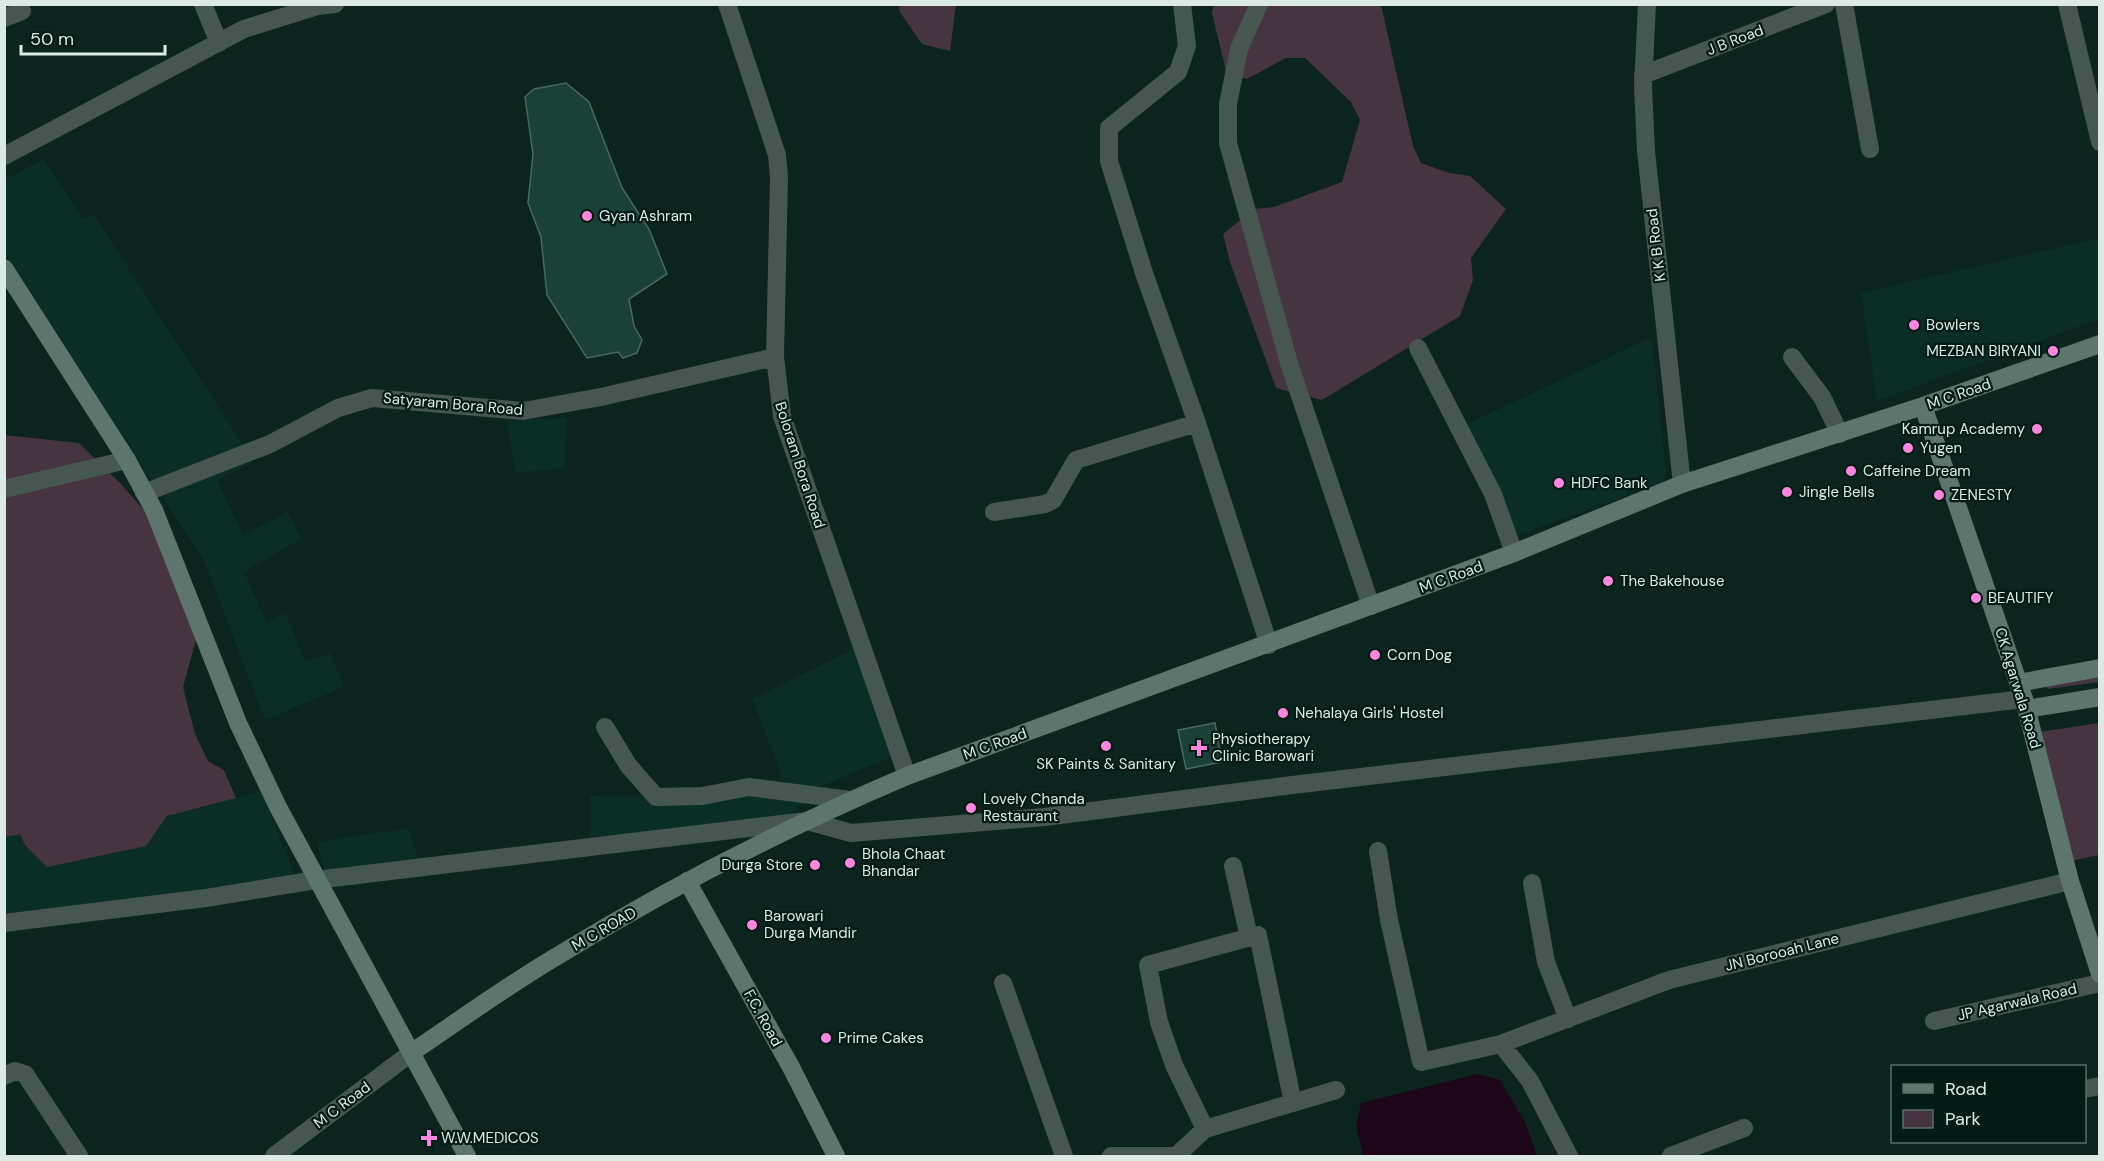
<svg xmlns="http://www.w3.org/2000/svg" width="2104" height="1161" font-family="'DM Sans',sans-serif">
<rect width="100%" height="100%" fill="#0b241e"/>
<path fill="#0a2d25" d="M44,159L84,219L94,215L254,462L217,480L243,535L288,512L301,539L244,572L267,623L285,613L306,662L330,653L344,687L265,720L205,563L5,254V179Z
M2099,238V319L1877,401L1861,293Z
M1652,337L1666,470L1664,482L1516,536L1461,427Z
M567,418L565,468L515,473L507,421Z
M855,648L898,754L815,789L785,821L590,837V796L675,797L785,784L752,699Z
M261,791L293,869L289,879L5,914L4,837L20,834L25,845L146,846L167,816Z
M409,828L418,860L326,875L317,842Z"/>
<path fill="#463440" d="M899,5H956L950,51L922,44L900,12Z
M1214,5H1381L1413,146L1421,163L1449,173L1470,176L1506,209L1471,258L1473,280L1460,316L1322,400L1276,388L1230,262L1223,234L1254,209L1274,207L1342,182L1360,120L1351,102L1305,58H1286L1247,79L1227,75L1212,13Z
M4,435L79,443L122,485L167,537L196,640L183,687L195,734L208,761L224,770L236,798L167,816L146,846L47,867L25,845L20,834L5,837Z
M2099,673V682L2048,689L2043,684Z
M2099,723V855L2070,861L2039,732Z"/>
<path fill="#1c0617" d="M1478,1074L1500,1080L1526,1124L1537,1156H1363L1356,1126L1361,1103Z"/>
<path fill="#1a4137" stroke="#4c675f" stroke-width="1.5" d="M566,83L589,102L622,188L649,229L667,274L629,299L634,326L642,340L637,353L623,358L618,352L587,358L547,295L541,237L528,203L533,154L525,97L534,89Z
M1215,723L1222,762L1186,769L1178,730Z"/>
<g fill="none" stroke-linecap="round" stroke-linejoin="round">
<path stroke="#465651" stroke-width="18" d="M203,4L219,43
M727,4L777,155L779,177L775,357L782,416L907,776
M1182,4L1187,46L1178,72L1109,128V161L1144,273L1197,423L1269,645
M1259,4L1239,49L1228,104V143L1289,363L1371,606
M1647,4L1643,87L1646,151L1682,484
M1844,4L1870,149
M2067,4L2100,142
M4,18L22,11
M1643,75L1826,4
M4,156L244,29L318,6L335,4
M1418,348L1493,494L1514,553
M1792,357L1822,397L1840,434
M4,489L127,460
M144,493L270,444L338,408L372,398L523,411L601,397L775,357
M994,512L1045,504L1053,500L1076,460L1197,423
M605,727L628,765L656,797L702,796L749,787L850,800
M1378,851L1389,920L1421,1062L1501,1044L1669,980L2070,881
M1233,866L1249,937
M1532,883L1546,962L1568,1019
M4,923L206,898L316,880L807,821L851,833L1045,817L1284,786L2024,699
M1003,983L1064,1156
M1934,1021L2100,983
M1501,1044L1530,1081L1569,1156
M4,1076L15,1071L25,1074L79,1156
M2084,1089L2100,1086
M1205,1129L1174,1065L1159,1022L1148,965L1258,935L1293,1103
M274,1156L411,1053
M1111,1156H1176
M1176,1156L1205,1129L1336,1090
M1671,1156L1744,1128"/>
<path stroke="#5c756d" stroke-width="18" d="M4,268L127,460L154,510L238,723L278,807L467,1156
M1923,406L2024,699L2070,881L2100,974
M2018,683L2100,668
M2026,709L2100,697
M687,881L792,1069L836,1156
M411,1053C460,1020 508,985 559,955C670,887 787,827 907,776L1514,553L1682,484L1923,406L2100,344"/>
</g>
<g fill="#ff85de" stroke="#031b15" stroke-width="2">
<circle cx="587" cy="216" r="6"/>
<circle cx="1914" cy="325" r="6"/>
<circle cx="2053" cy="351" r="6"/>
<circle cx="2037" cy="429" r="6"/>
<circle cx="1908" cy="448" r="6"/>
<circle cx="1851" cy="471" r="6"/>
<circle cx="1559" cy="483" r="6"/>
<circle cx="1787" cy="492" r="6"/>
<circle cx="1939" cy="495" r="6"/>
<circle cx="1608" cy="581" r="6"/>
<circle cx="1976" cy="598" r="6"/>
<circle cx="1375" cy="655" r="6"/>
<circle cx="1283" cy="713" r="6"/>
<circle cx="1106" cy="746" r="6"/>
<path d="M1196 739h6v6h6v6h-6v6h-6v-6h-6v-6h6z"/>
<circle cx="971" cy="808" r="6"/>
<circle cx="850" cy="863" r="6"/>
<circle cx="815" cy="865" r="6"/>
<circle cx="752" cy="925" r="6"/>
<circle cx="826" cy="1038" r="6"/>
<path d="M426 1129h6v6h6v6h-6v6h-6v-6h-6v-6h6z"/>
</g>
<g text-anchor="middle" dominant-baseline="central" stroke-width="4.5" stroke-linejoin="round" paint-order="stroke">
<g font-size="15" fill="#dbeae5" stroke="#031b15">
<text transform="translate(1735 40) rotate(-21)">J B Road</text>
<text transform="translate(1656 245) rotate(-97)">K K B Road</text>
<text transform="translate(1959 394) rotate(-19)">M C Road</text>
<text transform="translate(453 404) rotate(5)">Satyaram Bora Road</text>
<text transform="translate(800 465) rotate(72)">Boloram Bora Road</text>
<text transform="translate(1451 577) rotate(-20)">M C Road</text>
<text transform="translate(2018 688) rotate(73)">CK Agarwala Road</text>
<text transform="translate(995 744) rotate(-20)">M C Road</text>
<text transform="translate(604 929) rotate(-30)">M C ROAD</text>
<text transform="translate(1782 952) rotate(-14)">JN Borooah Lane</text>
<text transform="translate(2017 1002) rotate(-13)">JP Agarwala Road</text>
<text transform="translate(763 1018) rotate(61)">F.C. Road</text>
<text transform="translate(342 1105) rotate(-37)">M C Road</text>
</g>
<g font-size="15" fill="#dbeae5" stroke="#031b15" text-anchor="start">
<text x="599" y="216">Gyan Ashram</text>
<text x="1926" y="325">Bowlers</text>
<text x="2041" y="351" text-anchor="end">MEZBAN BIRYANI</text>
<text x="2025" y="429" text-anchor="end">Kamrup Academy</text>
<text x="1920" y="448">Yugen</text>
<text x="1863" y="471">Caffeine Dream</text>
<text x="1571" y="483">HDFC Bank</text>
<text x="1799" y="492">Jingle Bells</text>
<text x="1951" y="495">ZENESTY</text>
<text x="1620" y="581">The Bakehouse</text>
<text x="1988" y="598">BEAUTIFY</text>
<text x="1387" y="655">Corn Dog</text>
<text x="1295" y="713">Nehalaya Girls' Hostel</text>
<text x="1212" y="739">Physiotherapy<tspan x="1212" dy="17">Clinic Barowari</tspan></text>
<text x="1106" y="764" text-anchor="middle">SK Paints &amp; Sanitary</text>
<text x="983" y="799">Lovely Chanda<tspan x="983" dy="17">Restaurant</tspan></text>
<text x="862" y="854">Bhola Chaat<tspan x="862" dy="17">Bhandar</tspan></text>
<text x="803" y="865" text-anchor="end">Durga Store</text>
<text x="764" y="916">Barowari<tspan x="764" dy="17">Durga Mandir</tspan></text>
<text x="838" y="1038">Prime Cakes</text>
<text x="441" y="1138">W.W.MEDICOS</text>
</g>
</g>
<rect width="2104" height="1161" fill="none" stroke="#dbeae5" stroke-width="12"/>
<rect x="1891" y="1065" width="195" height="78" fill="#031b15" stroke="#596e68" stroke-width="1.5"/>
<rect x="1903" y="1084" width="30" height="9" fill="#5c756d" stroke="#596e68" stroke-width="1.5"/>
<text x="1945" y="1095" font-size="18" fill="#dbeae5">Road</text>
<rect x="1903" y="1110" width="30" height="18" fill="#463440" stroke="#596e68" stroke-width="1.5"/>
<text x="1945" y="1125" font-size="18" fill="#dbeae5">Park</text>
<path d="M21 45v9h144v-9" fill="none" stroke="#dbeae5" stroke-width="3"/>
<text x="30" y="45" font-size="18" fill="#dbeae5" stroke="#031b15" stroke-width="4.5" paint-order="stroke">50 m</text>
</svg>
